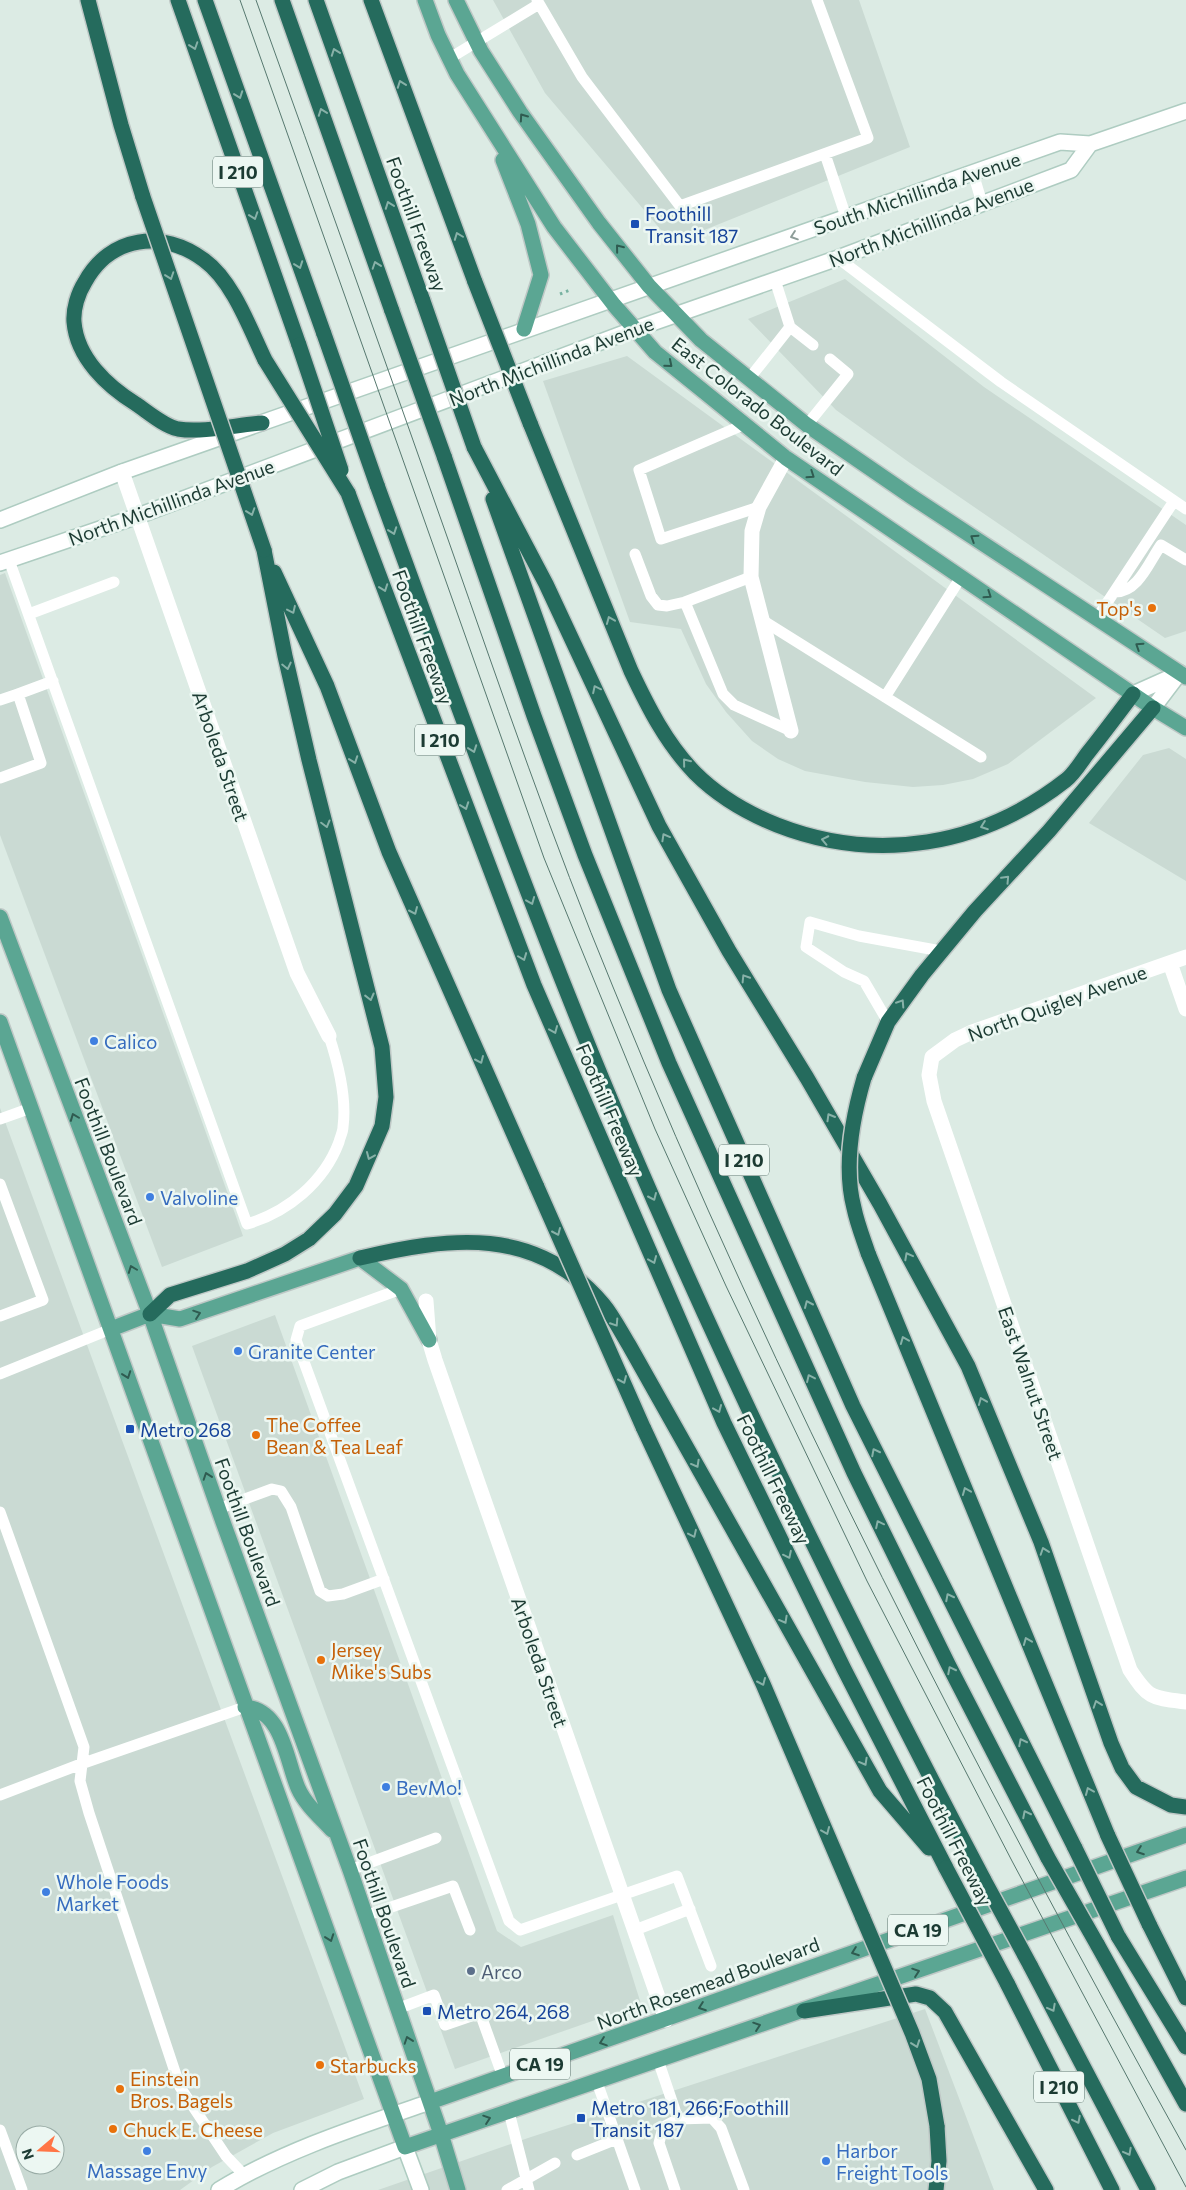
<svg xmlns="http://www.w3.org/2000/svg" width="1186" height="2190" font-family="Commissioner,sans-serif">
<rect width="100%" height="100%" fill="#dcebe4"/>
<path fill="#cadad3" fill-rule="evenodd" d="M493,0H859L910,147L672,243L545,93Z
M845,279L984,387L1186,525V631L1165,638L910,463L836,410L748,319Z
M627,356L1096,698L1008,764L973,779L943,785L913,787L865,782L805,771L778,759L752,741L726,712L706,684L681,629L630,622L543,381Z
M5,573L243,1236L162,1267L0,835V575Z
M1169,748L1186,759V881L1089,823L1143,755Z
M0,1108L364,2099L273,2133L212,2167L180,2190H0ZM25,2135H55V2165H25Z
M275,1315L497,1931L521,1947L613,1915L641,2004L455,2069L192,1346Z
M925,2009L994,2190H378L528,2138Z"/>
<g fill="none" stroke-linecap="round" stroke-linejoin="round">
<g stroke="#aeccc1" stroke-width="18">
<path id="secondary" d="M0,520L122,472L1060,142L1090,144L1186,111
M0,563L138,516L635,329L838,258L1071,170L1090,144
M1133,694L1180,673
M1153,708L1178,675
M219,2190C282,2151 360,2126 430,2102
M302,2190L338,2172L405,2147L421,2190"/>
</g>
<g stroke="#bfc8c6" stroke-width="18">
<path id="primary" d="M425,0L438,35L457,74L554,227L614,305L655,352L786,458L1153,708L1186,728
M456,0L481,51L520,112L599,223L649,286L701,340L807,425L912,497L1186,677
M503,160L528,224L541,275L524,329
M0,917L150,1314L223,1522L350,1870L441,2134L458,2190
M0,1022L405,2147L1186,1878
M111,1329L150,1314L180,1319L360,1258L401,1289L429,1340
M245,1707C283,1710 286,1760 298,1788C305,1804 320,1817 332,1830
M430,2102L1186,1835"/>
</g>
<g stroke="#bfc8c6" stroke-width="18">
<path id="highway" d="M88,0L121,125L143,197
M178,0L299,345
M205,0L324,334
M282,0L392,311
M316,0L423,301
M371,0L475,282
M262,423C236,425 203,433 178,429C164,426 148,412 136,404C107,386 77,358 74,322C73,309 78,293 85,282C110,236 163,229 204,260C233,281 250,329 265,360
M530,423L631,671C648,707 666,743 695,773C718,796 747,813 777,825C877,864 982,846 1066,780C1074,774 1081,762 1087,754C1103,734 1118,714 1133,694
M474,447L546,584L659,826L729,951L807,1078L880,1204L968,1366L1041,1542L1111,1743L1122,1768L1136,1787L1171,1805L1186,1807
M444,456L534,716L585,855L669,1063L854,1473L948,1664L1048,1858
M377,485C457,703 535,922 626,1136C734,1389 856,1637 984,1880
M348,493L534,985L724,1423L844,1669L946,1868
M493,499L669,990L853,1406L1075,1848
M274,572L327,686L389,852L537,1187
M864,1078L888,1022L922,975L975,911L1049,831L1153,708
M868,1253L1108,1836
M360,1258C449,1237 536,1225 603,1304C613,1316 621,1332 629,1345L880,1791L929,1848
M150,1314L170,1295L247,1271L285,1254L309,1239L335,1214L356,1186L382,1126L386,1097L382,1047L309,760L285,656L264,550
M643,1427L763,1684L863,1918
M1149,1924L1186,1998
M1118,1936L1186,2047
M1097,1944L1186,2104
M1030,1965L1148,2190
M1007,1983L1112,2190
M804,2011L916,1994L930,1998L945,2012L1046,2190
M936,2190L939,2161L937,2126"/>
</g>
<path stroke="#78b2a1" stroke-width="3" stroke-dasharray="2.5 4" stroke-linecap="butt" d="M560,294L570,290"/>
<path stroke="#fff" stroke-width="11" d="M537,0L582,77L680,206L868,138L817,0
M450,58L539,4
M825,154L846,217
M973,173L982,203
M838,258L1001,382L1186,509
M775,280L790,327
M749,379L790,327L813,345
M743,425L639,470L661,539L759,507
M807,425L848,374L830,359
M635,554L651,596L658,605L667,606L685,602L723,694L734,705L791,731
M9,560L247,1224C288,1212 324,1182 339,1142C340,1137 343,1132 343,1127C347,1097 338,1063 329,1036
M1114,592C1138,593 1149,562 1161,545L1186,560
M685,602L751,577
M29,614L114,582
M1097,618L1174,501
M762,620L981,757
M18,694L53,681
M885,697L961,577
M0,700L18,694L41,763L0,778
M888,1022L864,981L844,972L806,947L810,922L859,936L941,951
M0,1119L31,1108
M0,1184L43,1300L0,1316
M401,1289L300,1326L296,1340L509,1921L520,1930L677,1876L711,1966
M0,1374L111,1329
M218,1509L272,1489L281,1491L291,1507L320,1591L328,1596L343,1594L384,1579
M0,1512L84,1747L80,1781L89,1813L180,2087L226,2156L244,2175
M0,1795L81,1764L245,1707
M350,1870L436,1838
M365,1916L453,1886L470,1930
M635,1930L690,1909
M397,2009L434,1995L445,2025L480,2013L503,2077
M658,2060L678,2119
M597,2082L635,2190
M509,2112L529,2190
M0,2130L22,2190
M577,2155L617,2139
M507,2190L555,2163
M675,2190L659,2143L663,2127L678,2119L712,2118L721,2128L744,2190"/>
<path stroke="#fff" stroke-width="15" d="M786,458L759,507L752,531L751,577L791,731
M122,472L297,973L329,1036
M1186,957L972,1032L955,1040L932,1057L929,1075L934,1101L1130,1670C1149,1699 1152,1698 1186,1702
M1170,963L1186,1009
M426,1301L429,1340L435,1360L666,2020"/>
<use href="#secondary" stroke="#fff" stroke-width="15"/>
<use href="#primary" stroke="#5ba693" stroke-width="15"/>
<use href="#highway" stroke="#256b5d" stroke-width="15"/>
<path stroke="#56786f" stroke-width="1" d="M240,0L544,858L655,1129L726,1286L867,1581L1012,1861L1186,2187
M256,0C321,181 386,363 450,545C502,693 553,842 613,987C776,1388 977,1773 1186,2150"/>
<g stroke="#bfc8c6" stroke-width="18" stroke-linecap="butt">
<path id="highway-bridge" d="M143,197L264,550
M475,282L530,423
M423,301L474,447
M392,311L444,456
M324,334L377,485
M299,345L341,470
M265,360L348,493
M864,1078C852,1119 843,1166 854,1208C857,1223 863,1238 868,1253
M537,1187L643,1427
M1108,1836L1149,1924
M1075,1848L1118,1936
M1048,1858L1097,1944
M946,1868L1007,1983
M984,1880L1030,1965
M863,1918L912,2033L929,2079L937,2126"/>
</g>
<use href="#highway-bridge" stroke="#256b5d" stroke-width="15"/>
</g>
<defs><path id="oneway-chevron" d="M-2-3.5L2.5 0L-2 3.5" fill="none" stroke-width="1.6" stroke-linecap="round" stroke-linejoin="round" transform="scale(1.25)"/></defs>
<g stroke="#88b1a8">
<use href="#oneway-chevron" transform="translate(194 46) rotate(71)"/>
<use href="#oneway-chevron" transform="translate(335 52) rotate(-110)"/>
<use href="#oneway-chevron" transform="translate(401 84) rotate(-110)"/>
<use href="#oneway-chevron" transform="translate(239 95) rotate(70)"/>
<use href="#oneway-chevron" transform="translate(322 112) rotate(-110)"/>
<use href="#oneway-chevron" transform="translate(389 205) rotate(-110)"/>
<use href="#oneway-chevron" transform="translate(254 216) rotate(71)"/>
<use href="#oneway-chevron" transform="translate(458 236) rotate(-111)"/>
<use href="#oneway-chevron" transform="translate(299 265) rotate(70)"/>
<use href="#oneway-chevron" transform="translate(376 265) rotate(-109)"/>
<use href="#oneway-chevron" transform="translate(170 276) rotate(71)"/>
<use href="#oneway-chevron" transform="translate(251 512) rotate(71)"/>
<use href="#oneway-chevron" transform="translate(393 531) rotate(70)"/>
<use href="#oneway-chevron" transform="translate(384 588) rotate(70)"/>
<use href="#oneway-chevron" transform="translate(292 610) rotate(65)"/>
<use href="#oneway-chevron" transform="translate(610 620) rotate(-112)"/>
<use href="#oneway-chevron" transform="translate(287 666) rotate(77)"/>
<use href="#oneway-chevron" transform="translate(596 689) rotate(-116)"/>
<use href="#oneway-chevron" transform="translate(473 749) rotate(70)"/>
<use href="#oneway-chevron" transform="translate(354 760) rotate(70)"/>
<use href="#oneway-chevron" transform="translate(686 762) rotate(-129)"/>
<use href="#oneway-chevron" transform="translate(465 806) rotate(70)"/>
<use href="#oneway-chevron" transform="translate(326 824) rotate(75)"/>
<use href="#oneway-chevron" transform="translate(984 826) rotate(160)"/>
<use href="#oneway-chevron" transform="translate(665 837) rotate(-119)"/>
<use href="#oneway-chevron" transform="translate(825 840) rotate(-168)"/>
<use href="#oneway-chevron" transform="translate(1006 879) rotate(-47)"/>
<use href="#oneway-chevron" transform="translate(531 901) rotate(68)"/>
<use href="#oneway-chevron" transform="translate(414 911) rotate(66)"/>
<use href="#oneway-chevron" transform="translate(523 957) rotate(69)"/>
<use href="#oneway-chevron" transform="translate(745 978) rotate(-122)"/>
<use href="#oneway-chevron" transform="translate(370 997) rotate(76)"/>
<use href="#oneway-chevron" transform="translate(901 1003) rotate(-57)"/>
<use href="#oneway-chevron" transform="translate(554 1030) rotate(67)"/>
<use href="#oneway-chevron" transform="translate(480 1060) rotate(66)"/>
<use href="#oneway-chevron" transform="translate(830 1117) rotate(-120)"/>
<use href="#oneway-chevron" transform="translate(370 1156) rotate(113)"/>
<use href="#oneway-chevron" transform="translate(653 1197) rotate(66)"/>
<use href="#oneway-chevron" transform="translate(557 1232) rotate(66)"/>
<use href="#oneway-chevron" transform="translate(908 1256) rotate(-118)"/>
<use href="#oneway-chevron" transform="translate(653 1260) rotate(67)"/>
<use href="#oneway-chevron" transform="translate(808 1304) rotate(-114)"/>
<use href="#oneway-chevron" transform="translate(615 1323) rotate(57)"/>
<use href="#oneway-chevron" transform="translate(904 1340) rotate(-112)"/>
<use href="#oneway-chevron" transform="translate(810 1378) rotate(-115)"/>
<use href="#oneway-chevron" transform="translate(623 1380) rotate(66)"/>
<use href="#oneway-chevron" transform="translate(982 1401) rotate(-112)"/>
<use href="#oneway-chevron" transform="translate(718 1409) rotate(67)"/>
<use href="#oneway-chevron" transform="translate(875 1452) rotate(-117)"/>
<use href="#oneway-chevron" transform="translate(696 1464) rotate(61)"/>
<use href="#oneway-chevron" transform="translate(966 1491) rotate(-112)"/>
<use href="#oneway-chevron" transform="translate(879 1524) rotate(-116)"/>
<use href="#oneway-chevron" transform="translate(693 1534) rotate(65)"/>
<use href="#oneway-chevron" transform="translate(1044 1551) rotate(-109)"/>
<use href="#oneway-chevron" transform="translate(788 1555) rotate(64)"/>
<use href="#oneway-chevron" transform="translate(949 1597) rotate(-117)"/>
<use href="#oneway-chevron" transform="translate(784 1620) rotate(61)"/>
<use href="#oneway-chevron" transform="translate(1027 1641) rotate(-112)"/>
<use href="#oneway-chevron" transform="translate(951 1670) rotate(-117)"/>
<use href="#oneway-chevron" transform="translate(762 1682) rotate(66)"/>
<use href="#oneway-chevron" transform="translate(1097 1704) rotate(-109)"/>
<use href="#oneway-chevron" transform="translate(1022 1742) rotate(-117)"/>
<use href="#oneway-chevron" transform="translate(864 1762) rotate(61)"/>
<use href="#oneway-chevron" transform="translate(1089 1791) rotate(-113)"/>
<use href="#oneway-chevron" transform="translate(1026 1814) rotate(-117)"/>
<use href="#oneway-chevron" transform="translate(826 1831) rotate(67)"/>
<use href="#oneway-chevron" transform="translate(1052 2008) rotate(62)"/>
<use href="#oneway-chevron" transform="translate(916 2044) rotate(70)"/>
<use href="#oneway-chevron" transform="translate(1077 2120) rotate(63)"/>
<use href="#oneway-chevron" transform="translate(1128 2152) rotate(62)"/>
</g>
<g stroke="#2f5b50">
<use href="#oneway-chevron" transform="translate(523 117) rotate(-125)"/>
<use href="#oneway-chevron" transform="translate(619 248) rotate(-129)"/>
<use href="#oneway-chevron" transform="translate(669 364) rotate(40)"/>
<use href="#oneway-chevron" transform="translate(811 475) rotate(34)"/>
<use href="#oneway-chevron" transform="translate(974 538) rotate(-147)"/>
<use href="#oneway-chevron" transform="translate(988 595) rotate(34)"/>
<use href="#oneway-chevron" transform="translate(1139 646) rotate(-147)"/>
<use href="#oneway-chevron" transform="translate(74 1117) rotate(-111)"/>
<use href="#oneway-chevron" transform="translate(132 1269) rotate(-111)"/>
<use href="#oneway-chevron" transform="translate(197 1314) rotate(-19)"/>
<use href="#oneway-chevron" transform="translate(127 1375) rotate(70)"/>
<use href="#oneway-chevron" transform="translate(207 1476) rotate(-109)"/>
<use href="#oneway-chevron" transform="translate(1140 1851) rotate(160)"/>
<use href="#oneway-chevron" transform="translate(330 1938) rotate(70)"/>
<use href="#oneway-chevron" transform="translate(855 1952) rotate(160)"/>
<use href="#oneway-chevron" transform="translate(916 1972) rotate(-19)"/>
<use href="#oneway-chevron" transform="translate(702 2007) rotate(160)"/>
<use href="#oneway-chevron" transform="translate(757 2026) rotate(-19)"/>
<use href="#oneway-chevron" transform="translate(408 2040) rotate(-109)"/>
<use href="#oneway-chevron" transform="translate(603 2042) rotate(161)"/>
<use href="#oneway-chevron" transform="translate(487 2119) rotate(-19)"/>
</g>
<use stroke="#8e9d99" href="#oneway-chevron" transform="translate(794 236) rotate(161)"/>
<g fill="#1a4fb4" stroke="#ecf7f2" stroke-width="2">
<rect x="630" y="219" width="10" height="10" rx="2.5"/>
<rect x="125" y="1424" width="10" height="10" rx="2.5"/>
<rect x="422" y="2006" width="10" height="10" rx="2.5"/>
<rect x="576" y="2113" width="10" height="10" rx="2.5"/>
</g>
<g fill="#e8710a" stroke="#ecf7f2" stroke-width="2">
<circle cx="1152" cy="608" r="5"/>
<circle cx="256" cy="1435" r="5"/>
<circle cx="321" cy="1660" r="5"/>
<circle cx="320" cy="2065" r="5"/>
<circle cx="120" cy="2089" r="5"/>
<circle cx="113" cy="2129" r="5"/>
</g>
<g fill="#3f7fe0" stroke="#ecf7f2" stroke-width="2">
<circle cx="94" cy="1041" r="5"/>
<circle cx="150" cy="1197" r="5"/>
<circle cx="238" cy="1351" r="5"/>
<circle cx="386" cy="1787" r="5"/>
<circle cx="46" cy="1892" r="5"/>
<circle cx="147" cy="2151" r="5"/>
<circle cx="826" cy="2161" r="5"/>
</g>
<circle fill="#5c6f8a" stroke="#ecf7f2" stroke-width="2" cx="471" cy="1971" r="5"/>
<g text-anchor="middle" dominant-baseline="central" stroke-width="5" stroke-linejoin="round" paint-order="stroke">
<g fill="#ecf7f2" stroke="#5a736c" stroke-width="1">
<rect x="213" y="156.5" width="50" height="31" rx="4"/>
<rect x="415" y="724.5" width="50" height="31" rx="4"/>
<rect x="719" y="1144.5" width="50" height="31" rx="4"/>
<rect x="888" y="1914.5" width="60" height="31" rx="4"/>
<rect x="510" y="2048.5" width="60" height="31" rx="4"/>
<rect x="1034" y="2071.5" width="50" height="31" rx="4"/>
</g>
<g font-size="18" font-weight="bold" fill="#1c3b33">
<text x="238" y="172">I 210</text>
<text x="440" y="740">I 210</text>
<text x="744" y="1160">I 210</text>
<text x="918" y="1930">CA 19</text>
<text x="540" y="2064">CA 19</text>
<text x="1059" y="2087">I 210</text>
</g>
<g font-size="19" fill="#1c3b33" stroke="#ecf7f2">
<text transform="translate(917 193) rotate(-19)">South Michillinda Avenue</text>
<text transform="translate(931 222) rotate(-21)">North Michillinda Avenue</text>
<text transform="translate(417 224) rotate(70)">Foothill Freeway</text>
<text transform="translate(551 361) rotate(-21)">North Michillinda Avenue</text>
<text transform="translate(758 406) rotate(38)">East Colorado Boulevard</text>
<text transform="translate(171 502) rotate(-20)">North Michillinda Avenue</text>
<text transform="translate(423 637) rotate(70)">Foothill Freeway</text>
<text transform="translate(221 756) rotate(71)">Arboleda Street</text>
<text transform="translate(1057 1003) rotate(-20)">North Quigley Avenue</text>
<text transform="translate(610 1110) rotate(67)">Foothill Freeway</text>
<text transform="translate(109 1151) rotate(69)">Foothill Boulevard</text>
<text transform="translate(1031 1383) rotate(71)">East Walnut Street</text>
<text transform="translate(774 1479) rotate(64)">Foothill Freeway</text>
<text transform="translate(248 1532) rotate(70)">Foothill Boulevard</text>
<text transform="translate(540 1662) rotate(71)">Arboleda Street</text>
<text transform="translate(955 1841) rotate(63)">Foothill Freeway</text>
<text transform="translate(385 1913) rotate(71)">Foothill Boulevard</text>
<text transform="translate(708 1983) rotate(-20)">North Rosemead Boulevard</text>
</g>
<g font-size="19" fill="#164399" stroke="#ecf7f2" text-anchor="start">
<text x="645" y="213">Foothill<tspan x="645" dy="22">Transit 187</tspan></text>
<text x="140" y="1429">Metro 268</text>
<text x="437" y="2011">Metro 264, 268</text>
<text x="591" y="2107">Metro 181, 266;Foothill<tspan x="591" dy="22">Transit 187</tspan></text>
</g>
<g font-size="19" fill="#c56008" stroke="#ecf7f2" text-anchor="start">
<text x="1142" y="608" text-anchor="end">Top's</text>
<text x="266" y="1424">The Coffee<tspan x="266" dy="22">Bean &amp; Tea Leaf</tspan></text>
<text x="331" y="1649">Jersey<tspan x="331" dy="22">Mike's Subs</tspan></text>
<text x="330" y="2065">Starbucks</text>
<text x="130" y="2078">Einstein<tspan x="130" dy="22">Bros. Bagels</tspan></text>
<text x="123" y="2129">Chuck E. Cheese</text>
</g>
<g font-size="19" fill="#366cbe" stroke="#ecf7f2" text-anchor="start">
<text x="104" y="1041">Calico</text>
<text x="160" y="1197">Valvoline</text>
<text x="248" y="1351">Granite Center</text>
<text x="396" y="1787">BevMo!</text>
<text x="56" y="1881">Whole Foods<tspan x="56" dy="22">Market</tspan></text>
<text x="836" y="2150">Harbor<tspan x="836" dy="22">Freight Tools</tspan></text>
<text x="147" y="2170" text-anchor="middle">Massage Envy</text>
</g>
<g font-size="19" fill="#4e5e75" stroke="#ecf7f2" text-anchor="start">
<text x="481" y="1971">Arco</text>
</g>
</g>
<g transform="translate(40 2150) rotate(251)"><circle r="24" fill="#ecf7f2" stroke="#99aca6"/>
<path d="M0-4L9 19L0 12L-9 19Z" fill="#ff7546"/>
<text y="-8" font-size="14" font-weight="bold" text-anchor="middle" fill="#1c3b33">N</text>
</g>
</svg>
